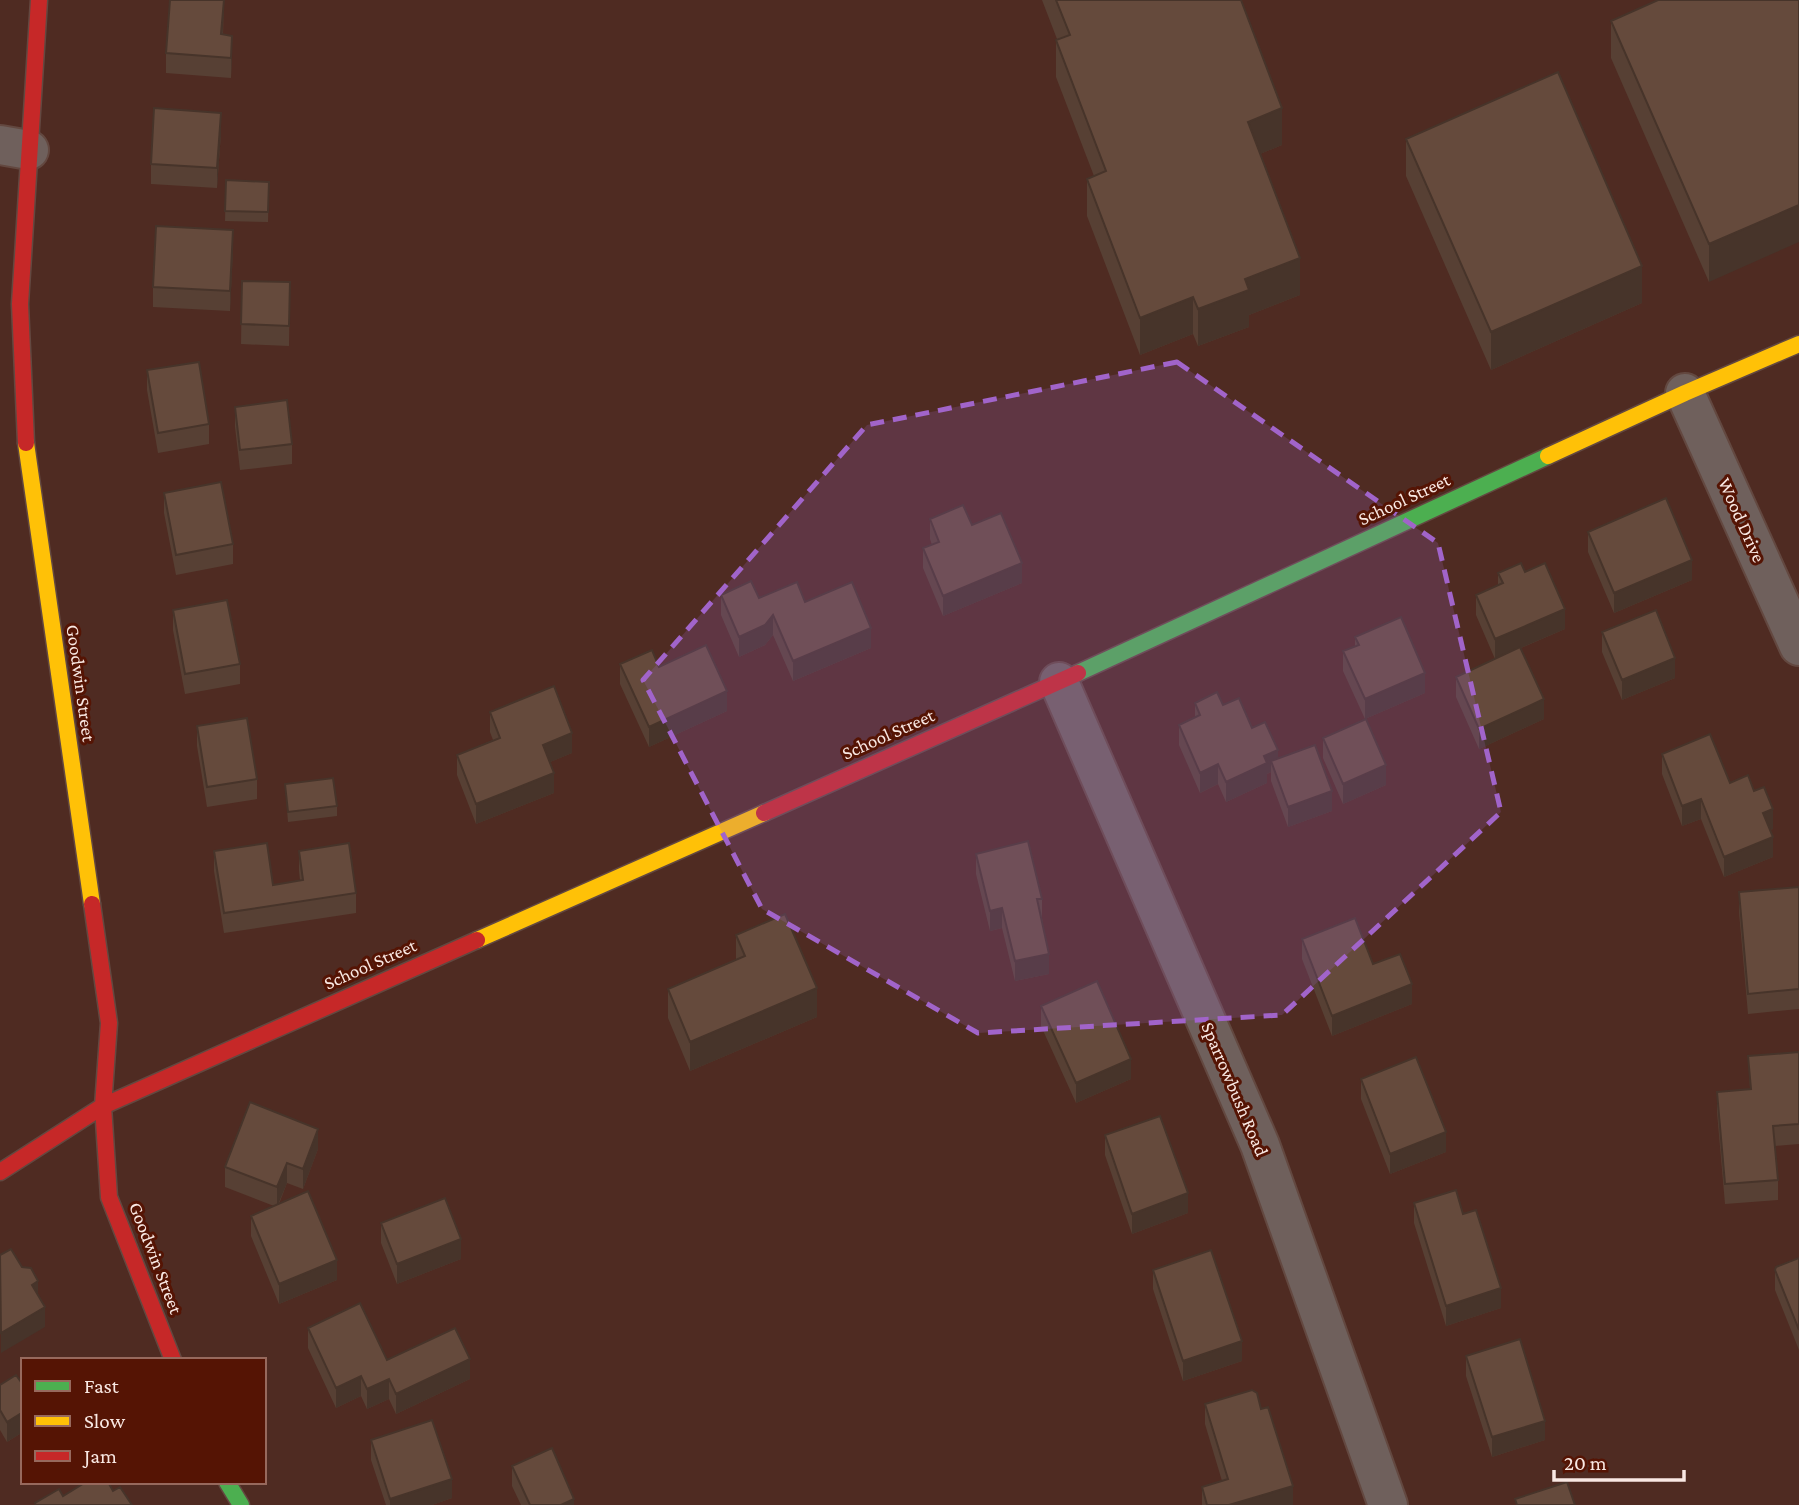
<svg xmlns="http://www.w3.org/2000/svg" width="1799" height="1505" font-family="'Crimson Pro',serif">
<rect width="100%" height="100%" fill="#4f2b22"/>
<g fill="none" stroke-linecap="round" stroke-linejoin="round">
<g stroke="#634840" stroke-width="42">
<path id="street" d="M0,145L29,150
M1685,393L1799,646
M1059,682L1260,1145L1388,1505"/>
</g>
<g stroke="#634840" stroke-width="19">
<path id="fast" d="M1078,673L1548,456
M227,1482L241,1505"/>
</g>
<g stroke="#634840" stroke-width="19">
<path id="slow" d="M26,443L92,904
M1548,456L1685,393L1799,344
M477,940L764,813"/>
</g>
<g stroke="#634840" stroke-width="19">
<path id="jam" d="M26,443L20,304L39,0
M764,813L1078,673
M92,904L109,1023L103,1106L109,1197L173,1360
M0,1172L103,1106L477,940"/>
</g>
<use href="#street" stroke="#6f605c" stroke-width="38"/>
<use href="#fast" stroke="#4caf50" stroke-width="16"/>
<use href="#slow" stroke="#ffc107" stroke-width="16"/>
<use href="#jam" stroke="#c62828" stroke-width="16"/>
</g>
<path fill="#574034" d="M224,0L223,35L232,55L231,78L166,73V53Z
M1042,0H1241L1282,145L1260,154L1300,295L1249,315V327L1198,346L1193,334L1140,355L1087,216V179L1094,176L1056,77V40L1057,39Z
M1799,0L1709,282L1611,58V21Z
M221,133L217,188L151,184V164Z
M1406,139L1642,303L1491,370L1406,176Z
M226,180L269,182L268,222L225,221Z
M233,250L230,311L153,307V287Z
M242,281L290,282L289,346L241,344Z
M147,370L209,424V444L158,453L147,390Z
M235,407L292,444V464L240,470L235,427Z
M164,493L233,544V564L176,575L164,513Z
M930,519L972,525L1022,583L943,616L923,568V548L932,545L930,539Z
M1588,532L1692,580L1614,613L1588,552Z
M1525,572L1565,629L1521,648L1544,719L1479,749L1456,697V677L1495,659L1476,615V595L1498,585V573Z
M721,595L805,602L871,648L793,681L773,635L765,645L739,657L721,615Z
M173,610L240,664V684L185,694L173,630Z
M1602,632L1675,678L1622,700L1602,652Z
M1355,637L1425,693L1365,719L1343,671V651L1355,646Z
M620,664L659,667L727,711L649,747L620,684Z
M1195,703L1223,705L1252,728L1278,759L1332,811L1288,827L1271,781V772L1267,774V783L1226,802L1218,784L1200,793L1179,745V725L1195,718Z
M490,712L572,753L550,762L554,793L476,824L457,775V755L493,740L490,732Z
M197,726L257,779V799L207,807L197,746Z
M1323,738L1386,785L1343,804L1323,758Z
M1662,754L1730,783L1754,791L1773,829L1770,830L1773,857L1724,877L1701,819L1682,826L1662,774Z
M285,784L337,806V816L288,822Z
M214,851L273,885L300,880L299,871V851L356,893V913L224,933L214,871Z
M976,854L1042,899V918L1049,974L1015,981L1002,928L990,931L976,874Z
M1799,887V1009L1748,1014L1739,912V892Z
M736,935L817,1017L690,1071L668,1018V989L736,960Z
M1302,939L1373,964L1412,1004L1332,1036L1302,959Z
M1041,1006L1131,1079L1076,1103L1041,1026Z
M1799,1052V1144L1775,1146L1778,1180V1200L1725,1204L1717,1112V1092L1750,1089L1748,1056Z
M1361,1079L1446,1152L1390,1174L1361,1099Z
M1105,1135L1188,1213L1132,1234L1105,1155Z
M318,1149L303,1189L287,1183L279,1204L337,1280L279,1304L251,1236V1216L274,1206L225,1187V1167Z
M1414,1203L1463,1214L1501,1308L1446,1326L1414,1223Z
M381,1223L461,1259L397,1284L381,1243Z
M1799,1258V1350L1775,1290V1270Z
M1153,1270L1242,1361L1183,1381L1153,1289Z
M308,1328L387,1360L470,1379L396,1414L389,1399L367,1409L361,1396L336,1408L308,1348Z
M1466,1356L1545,1440L1492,1457L1466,1376Z
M23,1381V1432L7,1442L0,1430V1385Z
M1205,1404L1293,1505H1202V1487L1222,1481L1205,1424Z
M371,1440L452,1498L432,1505H386L371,1460Z
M512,1466L574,1505H521L512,1486Z"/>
<path fill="#47342a" d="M224,0V11L221,54V34Z
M232,36V55L231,78V58Z
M1282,108V145L1248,159V122Z
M221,113V133L217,188V168Z
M1799,205V242L1709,282V244Z
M233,230V250L230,311V291Z
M1300,258V295L1249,315V327L1198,346V309L1245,279Z
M1642,266V303L1491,370V332Z
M1193,297V334L1140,355V318Z
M1692,560V580L1614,613V593Z
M1022,563V583L943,616V596Z
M1565,609V629L1495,659V639Z
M773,615V635L765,645L739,657V637Z
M871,628V648L793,681V661Z
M1675,658V678L1622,700V680Z
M1425,673V693L1365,719V699Z
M727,691V711L649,747V727Z
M1544,699V719L1479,749V729Z
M572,733V753L543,765V745Z
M1278,750V770L1271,761V772L1267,774V783L1226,802V782L1264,756Z
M1218,764V784L1200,793V773Z
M1386,765V785L1343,804V784Z
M554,773V793L476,824V804Z
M1332,791V811L1288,827V807Z
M1701,799V819L1682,826V806Z
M1773,809V829L1763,833V813Z
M1773,837V857L1724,877V857Z
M1002,908V928L990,931V911Z
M1049,954V974L1015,981V961Z
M1412,984V1004L1332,1036V1016Z
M817,988V1017L690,1071V1042Z
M1131,1059V1079L1076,1103V1083Z
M318,1129V1149L303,1189V1169Z
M1446,1132V1152L1390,1174V1154Z
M287,1163V1183L277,1207V1187Z
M1188,1193V1213L1132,1234V1214Z
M461,1239V1259L397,1284V1264Z
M337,1260V1280L279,1304V1284Z
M38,1281V1301L32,1285Z
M1501,1288V1308L1446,1326V1306Z
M45,1307V1327L1,1353V1333Z
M1242,1341V1361L1183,1381V1361Z
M470,1359V1379L396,1414V1394Z
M361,1376V1396L336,1408V1388Z
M389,1379V1399L367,1409V1389Z
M23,1412V1432L7,1442V1422Z
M1545,1421V1440L1492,1457V1437Z
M452,1479V1498L432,1505H390V1499Z
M1293,1486V1505H1229Z
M574,1499V1505H561Z"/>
<path fill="#654a3c" stroke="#47342a" stroke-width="2" d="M170,0H224L221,34L232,36L231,58L166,53Z
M1056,0H1241L1282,108L1248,122L1300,258L1245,279L1249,290L1198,309L1193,297L1140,318L1087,179L1106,171L1056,40L1070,35Z
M1658,0H1799V205L1709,244L1611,21Z
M1558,72L1642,266L1491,332L1406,139Z
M154,108L221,113L217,168L151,164Z
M226,180L269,182L268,212L225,211Z
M156,226L233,230L230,291L153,287Z
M242,281L290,282L289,326L241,324Z
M199,362L209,424L158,433L147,370Z
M287,400L292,444L240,450L235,407Z
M221,482L233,544L176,555L164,493Z
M1666,498L1692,560L1614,593L1588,532Z
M963,505L972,525L1001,513L1022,563L943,596L923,548L939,542L930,519Z
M1521,563L1525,572L1545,563L1565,609L1495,639L1476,595L1503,583L1498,573Z
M751,581L759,598L797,582L805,602L852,582L871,628L793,661L773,615L765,625L739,637L721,595Z
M227,600L240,664L185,674L173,610Z
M1656,610L1675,658L1622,680L1602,632Z
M1401,617L1425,673L1365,699L1343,651L1359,645L1355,637Z
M706,645L727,691L649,727L620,664L652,650L659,667Z
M1520,647L1544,699L1479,729L1456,677Z
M554,686L572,733L543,745L554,773L476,804L457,755L500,738L490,712Z
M1217,692L1223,705L1239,698L1252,728L1265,722L1278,750L1264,756L1267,763L1226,782L1218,764L1200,773L1179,725L1200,715L1195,703Z
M247,718L257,779L207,787L197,726Z
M1366,719L1386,765L1343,784L1323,738Z
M1710,734L1730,783L1748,775L1754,791L1764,787L1773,809L1763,813L1773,837L1724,857L1701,799L1682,806L1662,754Z
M1315,745L1332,791L1288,807L1271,761Z
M333,778L337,806L288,812L285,784Z
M1028,841L1042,899H1037L1049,954L1015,961L1002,908L990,911L976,854Z
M267,843L273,885L303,880L299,851L349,843L356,893L224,913L214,851Z
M1799,887V989L1748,994L1739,892Z
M785,914L817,988L690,1042L668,989L745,956L736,935Z
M1355,918L1373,964L1400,954L1412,984L1332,1016L1302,939Z
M1097,981L1131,1059L1076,1083L1041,1006Z
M1799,1052V1124L1773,1126L1778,1180L1725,1184L1717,1092L1751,1089L1748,1056Z
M1416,1057L1446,1132L1390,1154L1361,1079Z
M250,1102L318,1129L303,1169L287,1163L277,1187L225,1167Z
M1160,1116L1188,1193L1132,1214L1105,1135Z
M1456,1190L1463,1214L1476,1210L1501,1288L1446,1306L1414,1203Z
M308,1191L337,1260L279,1284L251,1216Z
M445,1198L461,1239L397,1264L381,1223Z
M11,1249L22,1267L31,1268L38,1281L32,1285L45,1307L1,1333L0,1255Z
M1211,1250L1242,1341L1183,1361L1153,1270Z
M1799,1258V1330L1775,1270L1776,1267Z
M360,1303L387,1360L455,1328L470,1359L396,1394L389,1379L367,1389L361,1376L336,1388L308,1328Z
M1520,1339L1545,1421L1492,1437L1466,1356Z
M16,1375L21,1382L23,1381V1412L7,1422L0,1410V1385Z
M1252,1390L1257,1393L1261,1409L1268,1407L1293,1486L1229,1505H1207L1202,1487L1228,1479L1205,1404Z
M432,1420L452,1479L390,1499L371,1440Z
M552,1448L574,1499L561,1505H530L512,1466Z
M86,1482H108L113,1491L120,1487L132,1505H36L35,1503L59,1489L63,1496Z
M1567,1482L1575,1505H1517L1515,1499Z"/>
<path fill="#a164ca" fill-opacity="0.2" stroke="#a164ca" stroke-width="5" stroke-dasharray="14 9" stroke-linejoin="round" d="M1177,362L1438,543L1501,812L1282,1015L978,1033L762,909L643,680L867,425Z"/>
<g text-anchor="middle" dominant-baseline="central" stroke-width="6" stroke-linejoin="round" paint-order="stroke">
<g font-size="19" fill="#f9e8e3" stroke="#551404">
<text transform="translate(1404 499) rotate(-25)">School Street</text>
<text transform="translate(1742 520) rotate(66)">Wood Drive</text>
<text transform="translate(81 683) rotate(82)">Goodwin Street</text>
<text transform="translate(888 734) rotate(-24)">School Street</text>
<text transform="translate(370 964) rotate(-24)">School Street</text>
<text transform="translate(1235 1089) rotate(67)">Sparrowbush Road</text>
<text transform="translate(156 1258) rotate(69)">Goodwin Street</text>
</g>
</g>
<rect x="21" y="1358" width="245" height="126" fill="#551404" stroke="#97695d" stroke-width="2"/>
<rect x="35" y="1381" width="35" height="10" fill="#4caf50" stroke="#97695d" stroke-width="2"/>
<text x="84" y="1393" font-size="21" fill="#f9e8e3">Fast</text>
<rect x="35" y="1416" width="35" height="10" fill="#ffc107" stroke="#97695d" stroke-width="2"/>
<text x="84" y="1428" font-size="21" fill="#f9e8e3">Slow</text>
<rect x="35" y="1451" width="35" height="10" fill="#c62828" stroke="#97695d" stroke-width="2"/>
<text x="84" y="1463" font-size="21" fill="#f9e8e3">Jam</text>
<path d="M1554 1470v10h130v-10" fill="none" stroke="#f9e8e3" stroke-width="3.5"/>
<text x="1564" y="1470" font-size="21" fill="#f9e8e3" stroke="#551404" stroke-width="5" paint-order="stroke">20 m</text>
</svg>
